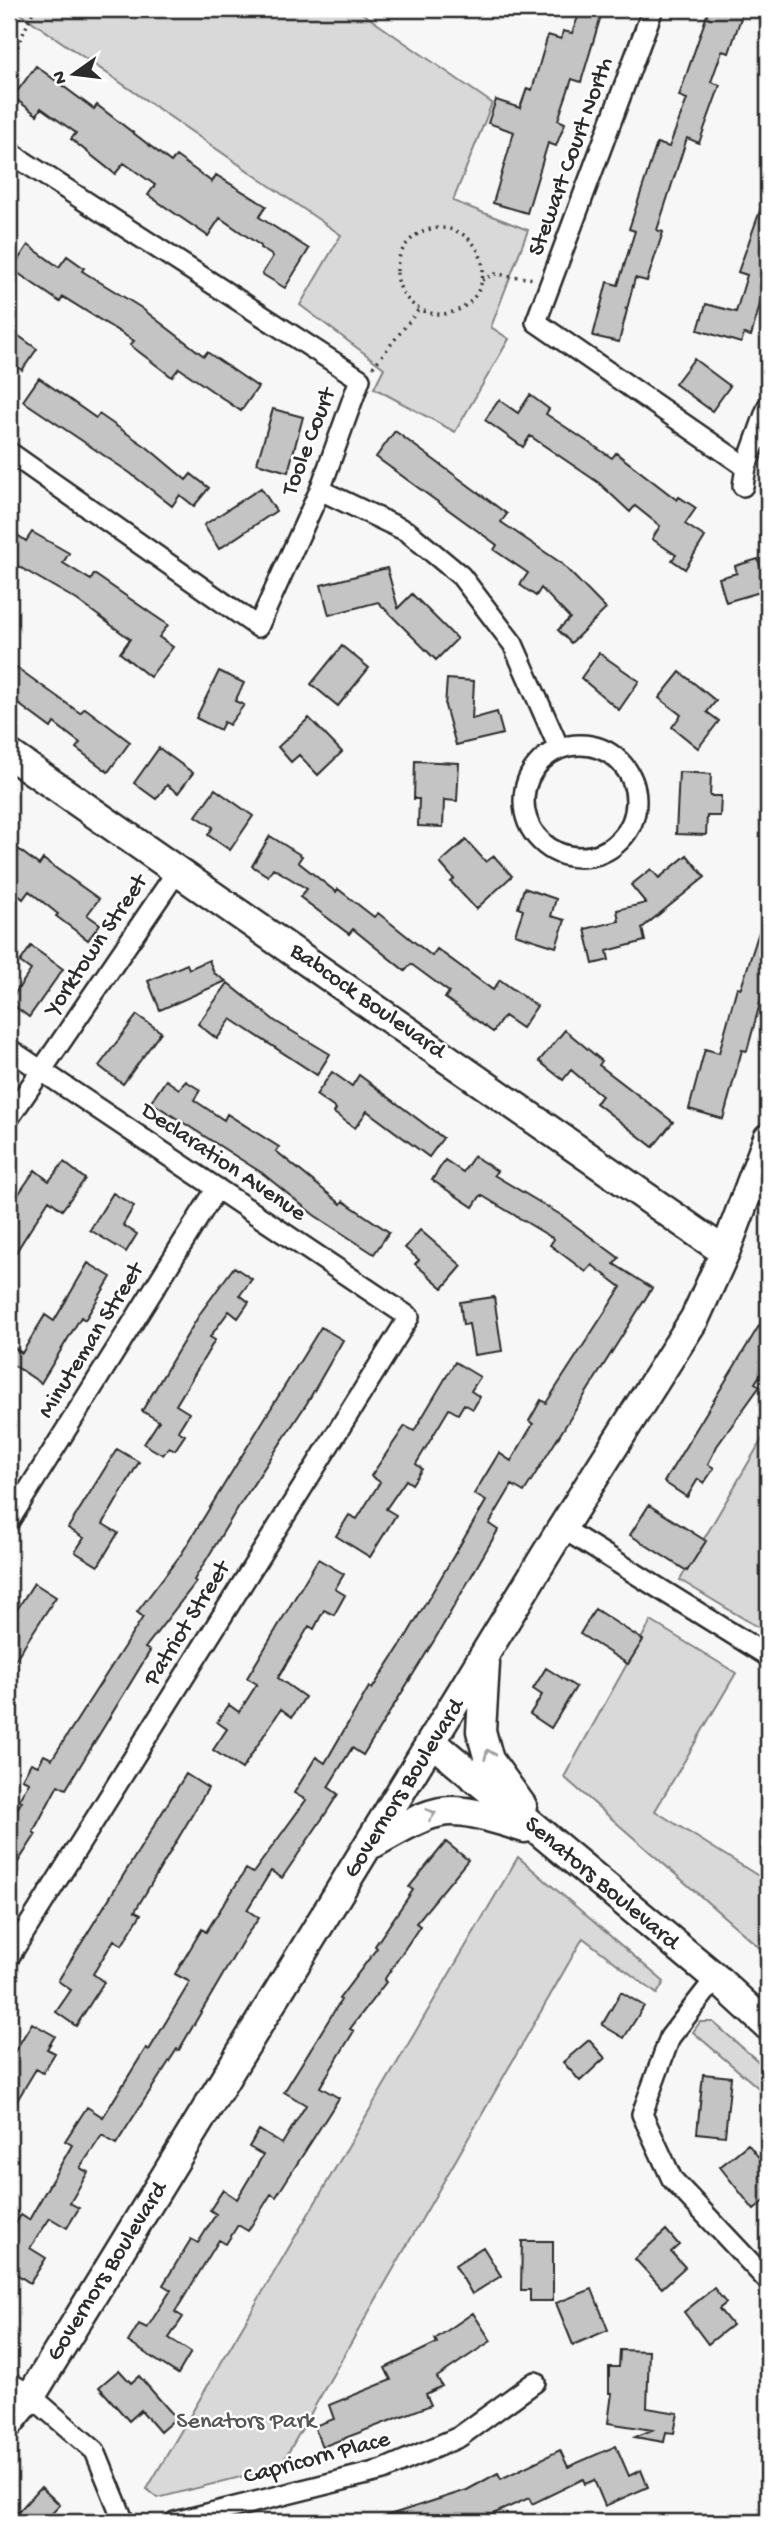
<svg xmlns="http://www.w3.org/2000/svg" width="777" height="2531" font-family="'Gochi Hand',sans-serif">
<rect width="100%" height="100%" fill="#f7f7f7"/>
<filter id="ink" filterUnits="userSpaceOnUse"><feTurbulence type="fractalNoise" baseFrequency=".0143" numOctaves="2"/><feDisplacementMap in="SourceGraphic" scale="14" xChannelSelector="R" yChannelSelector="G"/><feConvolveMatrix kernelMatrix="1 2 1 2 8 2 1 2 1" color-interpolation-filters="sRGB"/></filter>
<g filter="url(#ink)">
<path fill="#d9d9d9" stroke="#828282" stroke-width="2" d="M14,9H356L492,103L453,201L528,230L491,327L509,339L455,432L374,388L384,368L300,305L341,235Z
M768,1429V1617L761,1629L680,1580Z
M651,1621L736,1673L655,1811L768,1882V1955L564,1777Z
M518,1857L664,1982L657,1994L583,1938L280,2467L158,2498L147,2489Z
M700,2022H713L768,2070V2096L693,2032Z"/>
<path fill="#c4c4c4" stroke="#2b2b2b" stroke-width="2" d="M581,9H603L581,82L572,79L558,120L565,123L556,146L548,143L527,213L493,203L514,132L488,123L496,100L520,108L527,88L532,90L548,35L561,39L563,31L572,33Z
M709,9L743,12L729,53L722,51L711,82L720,85L699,143L687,138L657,230L663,232L647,281L635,278L627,309L625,308L627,310L619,342L593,336L607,282L618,285L635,231L629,229L657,143L669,147L687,99L679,96Z
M36,66L94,109L97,105L171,162L176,156L212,182L216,175L266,206L259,217L309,249L285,288L262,274L273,256L260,248L261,246L220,218L208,236L148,195L155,185L124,163L115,174L71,139L76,133L41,108L37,115L13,97Z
M766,194L768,277L751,336L744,334L741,343L698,330L706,304L736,312L747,275L738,272Z
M28,245L59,267L67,256L84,268L82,271L140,307L204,356L207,352L258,387L241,411L179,368L172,377L130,345L134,341L63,297L60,302L12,269Z
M9,329L37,349L22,370L9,361Z
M694,359L730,386L712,411L675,384Z
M39,378L96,418L99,414L148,448L186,480L191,474L209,488L194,506L180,495L172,506L130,473L23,401Z
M530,395L549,409L546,414L612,458L616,453L677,500L679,497L696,508L685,524L705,537L685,569L672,560L676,555L652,539L660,526L635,506L630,512L599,483L530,436L523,447L485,420L499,400L518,413Z
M273,409L303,417L288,472L257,463Z
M395,431L507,514L501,522L561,563L606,609L571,643L558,630L570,618L541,588L536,596L520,585L528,573L494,550L497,545L376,457Z
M261,488L276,511L219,549L204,525Z
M9,529L26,541L32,532L69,553L63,563L91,580L94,574L168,625L159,637L173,647L150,677L120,653L130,639L77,600L9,561Z
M758,559L767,590L726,602L719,578L737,573L735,566Z
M387,568L398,608L412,594L457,639L436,660L378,602L329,615L321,585Z
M342,646L369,668L338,706L311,684Z
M599,653L639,681L619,710L581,678Z
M9,662L80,713L85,708L130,742L108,772L76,748L80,743L54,723L51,728L9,697Z
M219,671L244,683L235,701L244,705L229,725L224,722L220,730L196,718Z
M680,672L716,701L707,712L719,721L698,748L672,727L681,715L659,698Z
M447,679L474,681L472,719L497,712L503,734L456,745L445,706Z
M309,718L342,752L318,775L299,755L291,762L278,747Z
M159,748L193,773L178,793L167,785L156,799L134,783Z
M415,761L459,763L457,801L444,800L443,827L418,826L419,799H414Z
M679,772L711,774L710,796H721L720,816H707L706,835L676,834Z
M215,789L253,816L230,850L208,835L213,827L196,816Z
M270,836L302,856L298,862L336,892L338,889L374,917L378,913L432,956L437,949L493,990L500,980L537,1006L522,1028L504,1016L493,1032L445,998L449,992L411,964L405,971L353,929L349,934L300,897L307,889L273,868L268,876L252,866Z
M466,840L486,862L494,856L512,876L476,909L451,882L454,879L440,863Z
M9,842L39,865L43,859L99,899L87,915L100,924L88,940L56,916L58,914L29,891L23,899L12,890L17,884L9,878Z
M687,855L705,877L642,928L645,941L607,951L609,960L593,964L585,929L619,921L617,910L646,903L631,885L651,869L659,878Z
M524,888L556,899L551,916L565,920L556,947L515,934L523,910L518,908Z
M765,913H768V986L765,985L747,1051L742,1050L723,1119L689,1109L705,1049L719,1053L737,987L741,988Z
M31,946L63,969L29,1017L9,1002L31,970L20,962Z
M209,960L214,973L226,981L160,1010L148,981L187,964L189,969Z
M228,983L275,1021L330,1054L317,1075L231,1019L217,1039L198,1024Z
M137,1015L161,1032L123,1084L99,1066Z
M565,1030L602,1061L599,1065L673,1122L653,1147L596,1103L602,1096L571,1070L563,1080L539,1061Z
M332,1072L352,1086L359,1075L443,1138L429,1157L367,1111L355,1128L334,1113L336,1109L316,1095Z
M166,1080L179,1089L186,1081L200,1090L194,1100L224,1120L227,1114L279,1147L276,1151L341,1204L343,1201L389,1232L374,1254L314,1215L262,1173L151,1102Z
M474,1156L497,1171L494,1175L561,1215L619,1258L614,1264L652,1288L524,1492L512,1485L489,1524L498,1530L435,1639L363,1755L352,1748L328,1787L338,1794L326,1813L282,1878L271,1871L247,1910L259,1918L245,1937L179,2050L177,2049L116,2144L102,2135L80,2168L88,2172L70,2203L79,2208L67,2228L50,2218L30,2248L46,2258L30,2283L9,2269V2234L21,2215L29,2220L72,2145L65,2141L87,2107L103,2117L146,2048L149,2050L190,1982L175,1974L202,1929L206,1932L246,1869L253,1873L306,1800L294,1793L316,1757L325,1763L369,1687L372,1689L407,1635L486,1501L474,1494L499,1453L511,1461L533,1424L529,1421L541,1400L546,1403L621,1287L592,1265L586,1272L550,1245L554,1239L481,1195L473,1207L432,1180L445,1160L463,1172Z
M64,1162L85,1179L62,1210L49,1200L9,1263V1208L35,1170L49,1181Z
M113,1193L134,1206L123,1225L137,1234L126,1252L90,1230Z
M420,1230L462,1266L443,1288L415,1264L419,1260L405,1248Z
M88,1263L111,1277L85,1320L81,1317L41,1383L9,1362V1344L22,1353L45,1315L54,1321Z
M234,1267L252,1279L240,1295L249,1302L238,1318L229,1311L210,1337L215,1340L176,1405L189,1413L178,1431L185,1435L175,1450L169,1447L163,1455L144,1444L159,1421L142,1411L201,1312Z
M494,1297L502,1351L474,1355L469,1324L463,1325L460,1302Z
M768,1311V1363L755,1383L760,1386L717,1446L708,1464L714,1468L704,1483L698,1479L687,1497L664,1482Z
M321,1327L343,1340L307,1403L239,1506L194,1580L196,1582L145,1648L150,1651L66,1789L58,1785L33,1832L36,1834L9,1876V1822L22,1801L19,1800L29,1782L22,1779L31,1763L38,1766L44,1755L52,1759L143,1617L137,1612L182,1553Z
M455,1362L480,1377L471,1391L480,1397L473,1409L464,1404L458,1414L449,1409L416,1464L422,1469L412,1484L406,1480L386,1509L396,1515L370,1557L336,1536L349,1515L357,1519L380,1482L371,1476L405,1426L414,1431Z
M117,1449L139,1462L103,1524L118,1533L98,1566L75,1552L84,1538L68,1528Z
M649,1505L706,1541L687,1571L630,1535Z
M318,1559L344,1574L335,1589L345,1595L334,1615L324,1610L314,1629L309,1626L278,1678L305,1697L292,1717L281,1709L242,1769L213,1750L227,1729L217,1722L229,1705L239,1712L257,1684L247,1678Z
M34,1583L56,1597L9,1669V1622Z
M595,1609L643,1640L628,1664L580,1634Z
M546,1668L576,1687L551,1728L530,1714L542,1695L533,1689Z
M186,1774L208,1788L135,1911L141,1914L122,1945L114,1940L93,1974L104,1982L76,2026L56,2012L71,1990L58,1981Z
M446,1842L468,1860L416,1923L420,1926L384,1980L386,1982L350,2029L354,2031L320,2087L339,2098L276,2197L271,2194L248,2231L238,2225L226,2244L219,2240L175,2312L183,2317L169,2338L191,2352L178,2374L128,2342L139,2324L147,2328L171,2290L163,2285L191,2239L198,2243L216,2214L210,2210L223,2190L237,2199L263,2155L249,2147L259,2130L282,2144L306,2105L284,2092L341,2000L339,1999L377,1948L375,1946L413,1890L409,1887Z
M621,1992L644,2006L624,2038L602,2025Z
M32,2023L55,2036L47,2049L55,2053L43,2073L36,2069L9,2114V2061Z
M589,2040L605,2058L580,2081L563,2062Z
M703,2074L731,2077L725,2136L697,2133Z
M748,2144L768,2169V2198L754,2210L720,2167Z
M666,2230L679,2245L671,2252L685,2267L662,2288L635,2259Z
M522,2241H553V2301H530V2290H521Z
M483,2247L501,2276L472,2294L455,2265Z
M714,2288L726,2303L719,2309L732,2325L708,2344L684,2312Z
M592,2289L608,2330L573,2345L556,2303Z
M473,2313L491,2341L437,2377L442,2386L426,2394L431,2405L322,2447L314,2426L334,2419L329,2405L391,2380L385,2368L437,2343L435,2339Z
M620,2350L649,2351L647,2408L678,2413L674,2433L666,2432L664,2442L635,2437L652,2430L608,2423L612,2393H609V2367H619Z
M119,2370L131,2383L139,2376L176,2418L160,2432L141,2410L129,2421L99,2387Z
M616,2446L629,2476L641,2470L648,2487L605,2506L594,2480L585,2484L583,2479L532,2504L529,2498L475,2522H384L383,2517L467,2490L498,2473L501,2479L560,2450L568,2467Z
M41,2487L60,2505L44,2522H9Z"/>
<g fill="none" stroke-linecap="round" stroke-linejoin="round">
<g stroke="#2b2b2b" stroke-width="24">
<path id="street" d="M653,9L536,322L746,467
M9,152L360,379L320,490L258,627L9,452
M743,486L746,467L768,406
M320,490L408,532L461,576L513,644L559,748
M524 801a56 56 0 1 1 112 0a56 56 0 1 1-112 0Z
M9,1049L409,1317L9,1957
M9,1118L178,870
M9,1521L217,1188
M562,1528L768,1656
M716,1978L670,2037L642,2114L672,2179L768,2281
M9,2382L31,2396L95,2451L124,2522
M175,2522L383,2470L459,2437L535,2382"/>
</g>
<g stroke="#2b2b2b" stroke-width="33">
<path id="secondary" d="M9,754L725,1252
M485,1663L481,1731L489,1760L522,1806
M433,1743L716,1978L768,2026
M374,1843C446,1802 446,1804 525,1828
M9,2423L31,2396L562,1528L695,1318L725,1252L768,1138"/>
</g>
<path stroke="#2b2b2b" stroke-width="3.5" stroke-dasharray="2 5" stroke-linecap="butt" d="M9,66L34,9
M397 271a43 43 0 1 1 86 0a43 43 0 1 1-86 0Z
M482,280L495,274L535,279
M373,367L419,309"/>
<use href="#street" stroke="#fff" stroke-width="19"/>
<use href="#secondary" stroke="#fff" stroke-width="28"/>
</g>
<defs><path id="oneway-chevron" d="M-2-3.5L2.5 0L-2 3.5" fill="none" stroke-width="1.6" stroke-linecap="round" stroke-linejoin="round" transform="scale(1.75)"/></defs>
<g stroke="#a0a0a0">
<use href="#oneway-chevron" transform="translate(489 1754) rotate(-112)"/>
<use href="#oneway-chevron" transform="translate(431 1814) rotate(-18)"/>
</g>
</g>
<g text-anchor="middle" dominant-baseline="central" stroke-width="5" stroke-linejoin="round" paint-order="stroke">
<g font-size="24" fill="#2b2b2b" stroke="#fff">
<text transform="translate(572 157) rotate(-70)">Stewart Court North</text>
<text transform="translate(310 442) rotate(-69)">Toole Court</text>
<text transform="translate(97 946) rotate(-56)">Yorktown Street</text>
<text transform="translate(367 1002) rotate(35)">Babcock Boulevard</text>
<text transform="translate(223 1163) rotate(34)">Declaration Avenue</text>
<text transform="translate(92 1341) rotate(-58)">Minuteman Street</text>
<text transform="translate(188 1624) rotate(-58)">Patriot Street</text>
<text transform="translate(405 1789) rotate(-58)">Governors Boulevard</text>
<text transform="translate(601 1884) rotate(40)">Senators Boulevard</text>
<text transform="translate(108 2272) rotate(-58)">Governors Boulevard</text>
<text transform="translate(317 2459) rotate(-15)">Capricorn Place</text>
</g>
<g font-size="24" fill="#565656" stroke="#fff">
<text x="246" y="2422">Senators Park</text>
</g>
</g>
<rect width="777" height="2531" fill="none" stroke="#fff" stroke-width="35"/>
<rect x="18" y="18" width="742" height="2496" fill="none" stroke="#2b2b2b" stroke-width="2.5" filter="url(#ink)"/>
<g transform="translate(74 74) rotate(256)" stroke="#ffffff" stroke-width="5" paint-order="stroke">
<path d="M0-5L12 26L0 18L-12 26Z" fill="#2b2b2b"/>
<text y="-10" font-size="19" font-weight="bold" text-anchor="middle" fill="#2b2b2b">N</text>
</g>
</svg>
